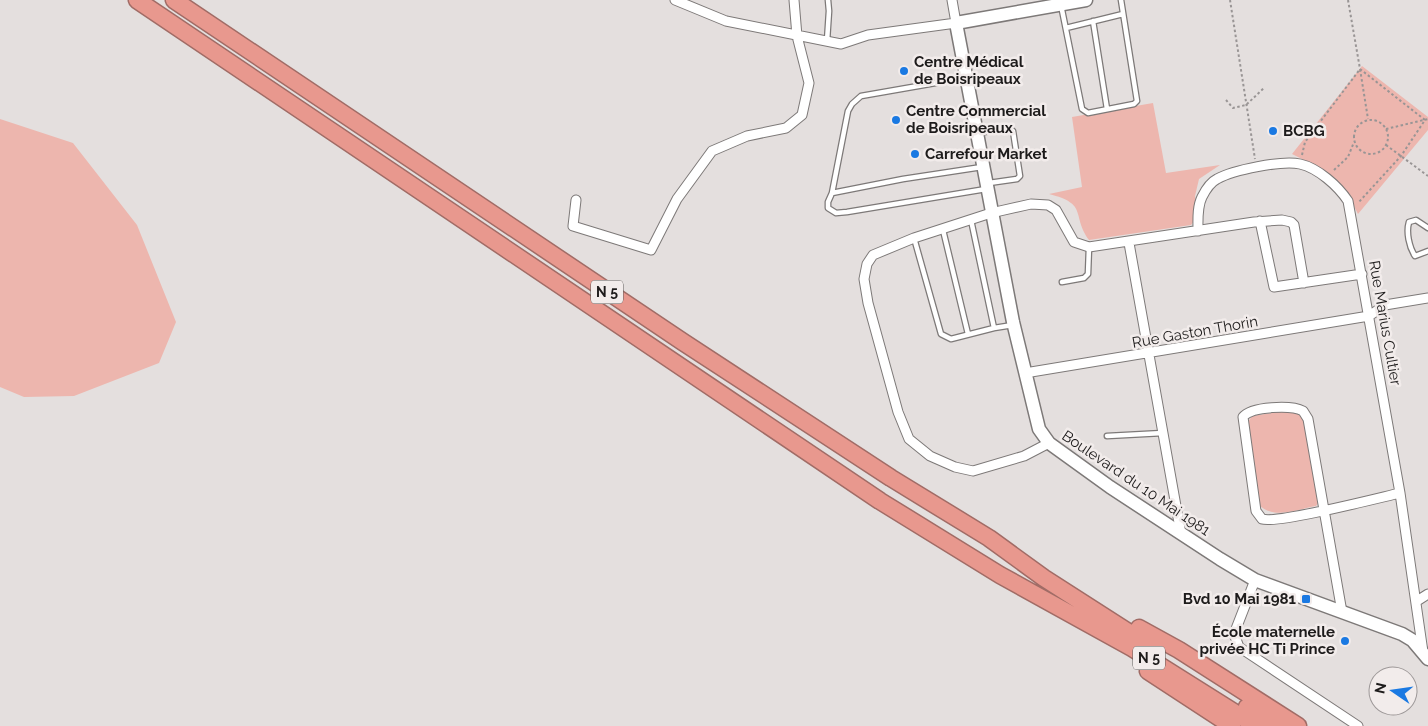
<svg xmlns="http://www.w3.org/2000/svg" width="1428" height="726" font-family="Raleway,sans-serif">
<rect width="100%" height="100%" fill="#e4dfde"/>
<path fill="#edb6ae" d="M1362,66L1428,117V130L1358,214L1345,189L1314,165L1292,154Z
M1153,103L1166,173L1220,165L1199,179L1195,196L1198,216L1191,225L1089,240C1071,215 1089,204 1049,194L1082,187L1072,117Z
M0,119L73,143L137,225L176,322L159,363L74,396L24,397L0,387Z
M1291,410L1301,413L1304,417L1319,502L1316,506C1298,509 1274,520 1259,505L1246,425L1252,416Z"/>
<g fill="none" stroke-linecap="round" stroke-linejoin="round">
<g stroke="#7d7978" stroke-width="7">
<path id="lane" d="M1061,5L1082,109L1088,113L1134,104L1137,101L1121,0
M1093,21L1107,109
M1066,28L1123,14
M827,41L829,11L828,0
M978,133L1009,128L1013,131L1020,176L1017,179L989,183
M982,167L903,179L832,193L828,202V208L836,213L847,212L986,189
M832,193L848,111L852,104L861,96L964,78
M1428,228L1416,220L1409,222C1406,232 1409,247 1415,256L1428,251
M943,230L968,334
M914,238L941,334L951,339L994,328L971,220
M1062,282L1084,278L1088,274L1089,247
M994,328L1013,325
M1107,436L1163,433"/>
</g>
<g stroke="#7d7978" stroke-width="11">
<path id="street" d="M675,0L726,21L841,44L868,35L956,23L952,0
M576,200L573,226L651,250L677,199L712,151L747,136L786,128L802,115L809,83L797,36L794,0
M1260,221L1274,287L1362,274
M1198,231C1198,220 1197,207 1202,197C1205,191 1211,182 1217,179C1233,170 1282,160 1300,164C1318,168 1338,186 1348,201L1400,493L1423,652
M1129,243L1181,534
M1025,373L1369,316L1385,305L1428,298
M1049,443L1024,456L973,471L955,467L930,456L909,439L898,412L868,303L864,279L867,264L873,255L914,238L991,213L1031,204L1048,205L1056,210L1074,242L1089,247L1254,222L1282,220L1291,222L1294,225L1304,283
M1255,580L1234,634L1239,647L1358,726
M1417,601L1428,594
M1342,612L1308,419L1303,411C1292,405 1251,406 1243,417L1256,511L1262,519C1277,524 1378,498 1400,493"/>
</g>
<g stroke="#7d7978" stroke-width="15">
<path id="secondary" d="M1086,0L956,23L1013,322L1039,429L1049,443L1110,487L1220,559L1255,580L1402,634L1412,640L1428,659"/>
</g>
<g stroke="#a16c66" stroke-width="19">
<path id="highway" d="M137,0L880,501L1000,575L1132,648L1256,726
M174,0L683,342L891,478L989,538L1044,578L1150,646
M1139,628L1179,650L1298,726
M1148,671L1232,726
M1247,707L1276,726"/>
</g>
<path stroke="#999595" stroke-width="2" stroke-dasharray="2.5 2.5" stroke-linecap="butt" d="M1230,0L1255,159
M1348,0L1360,69L1425,120L1401,156L1358,203
M1226,100L1233,108L1246,105L1264,88
M1354 137a17 17 0 1 1 34 0a17 17 0 1 1-34 0Z
M1386,129L1428,119
M1386,145L1428,176
M1302,155L1305,142L1360,69L1368,119
M1334,170L1348,157L1354,142"/>
<use href="#lane" stroke="#fff" stroke-width="4.5"/>
<use href="#street" stroke="#fff" stroke-width="9"/>
<use href="#secondary" stroke="#fff" stroke-width="12"/>
<use href="#highway" stroke="#e8988e" stroke-width="16"/>
</g>
<g fill="#1a79e2" stroke="#f2eceb" stroke-width="2">
<circle cx="904" cy="71" r="5"/>
<circle cx="896" cy="120" r="5"/>
<circle cx="1273" cy="131" r="5"/>
<circle cx="915" cy="154" r="5"/>
<rect x="1301" y="594" width="10" height="10" rx="2.5"/>
<circle cx="1345" cy="641" r="5"/>
</g>
<g text-anchor="middle" dominant-baseline="central" stroke-width="5" stroke-linejoin="round" paint-order="stroke">
<g fill="#f2eceb" stroke="#5d5a59" stroke-width="1">
<rect x="591" y="280.5" width="32" height="23" rx="4"/>
<rect x="1133" y="646.5" width="32" height="23" rx="4"/>
</g>
<g font-size="14" font-weight="bold" fill="#1d1b1b">
<text x="607" y="292">N 5</text>
<text x="1149" y="658">N 5</text>
</g>
<g font-size="15" font-weight="bold" fill="#1d1b1b" stroke="#f2eceb" text-anchor="start">
<text x="914" y="62">Centre Médical<tspan x="914" dy="17">de Boisripeaux</tspan></text>
<text x="906" y="111">Centre Commercial<tspan x="906" dy="17">de Boisripeaux</tspan></text>
<text x="1283" y="131">BCBG</text>
<text x="925" y="154">Carrefour Market</text>
<text x="1296" y="599" text-anchor="end">Bvd 10 Mai 1981</text>
<text x="1335" y="632" text-anchor="end">École maternelle<tspan x="1335" dy="17">privée HC Ti Prince</tspan></text>
</g>
<g font-size="15" fill="#1d1b1b" stroke="#f2eceb">
<text transform="translate(1385 323) rotate(80)">Rue Marius Cultier</text>
<text transform="translate(1195 332) rotate(-10)">Rue Gaston Thorin</text>
<text transform="translate(1136 483) rotate(34)">Boulevard du 10 Mai 1981</text>
</g>
</g>
<g transform="translate(1393 691) rotate(283)"><circle r="24" fill="#f2eceb" stroke="#9d9898"/>
<path d="M0-4L9 19L0 12L-9 19Z" fill="#1a79e2"/>
<text y="-8" font-size="14" font-weight="bold" text-anchor="middle" fill="#1d1b1b">N</text>
</g>
</svg>
